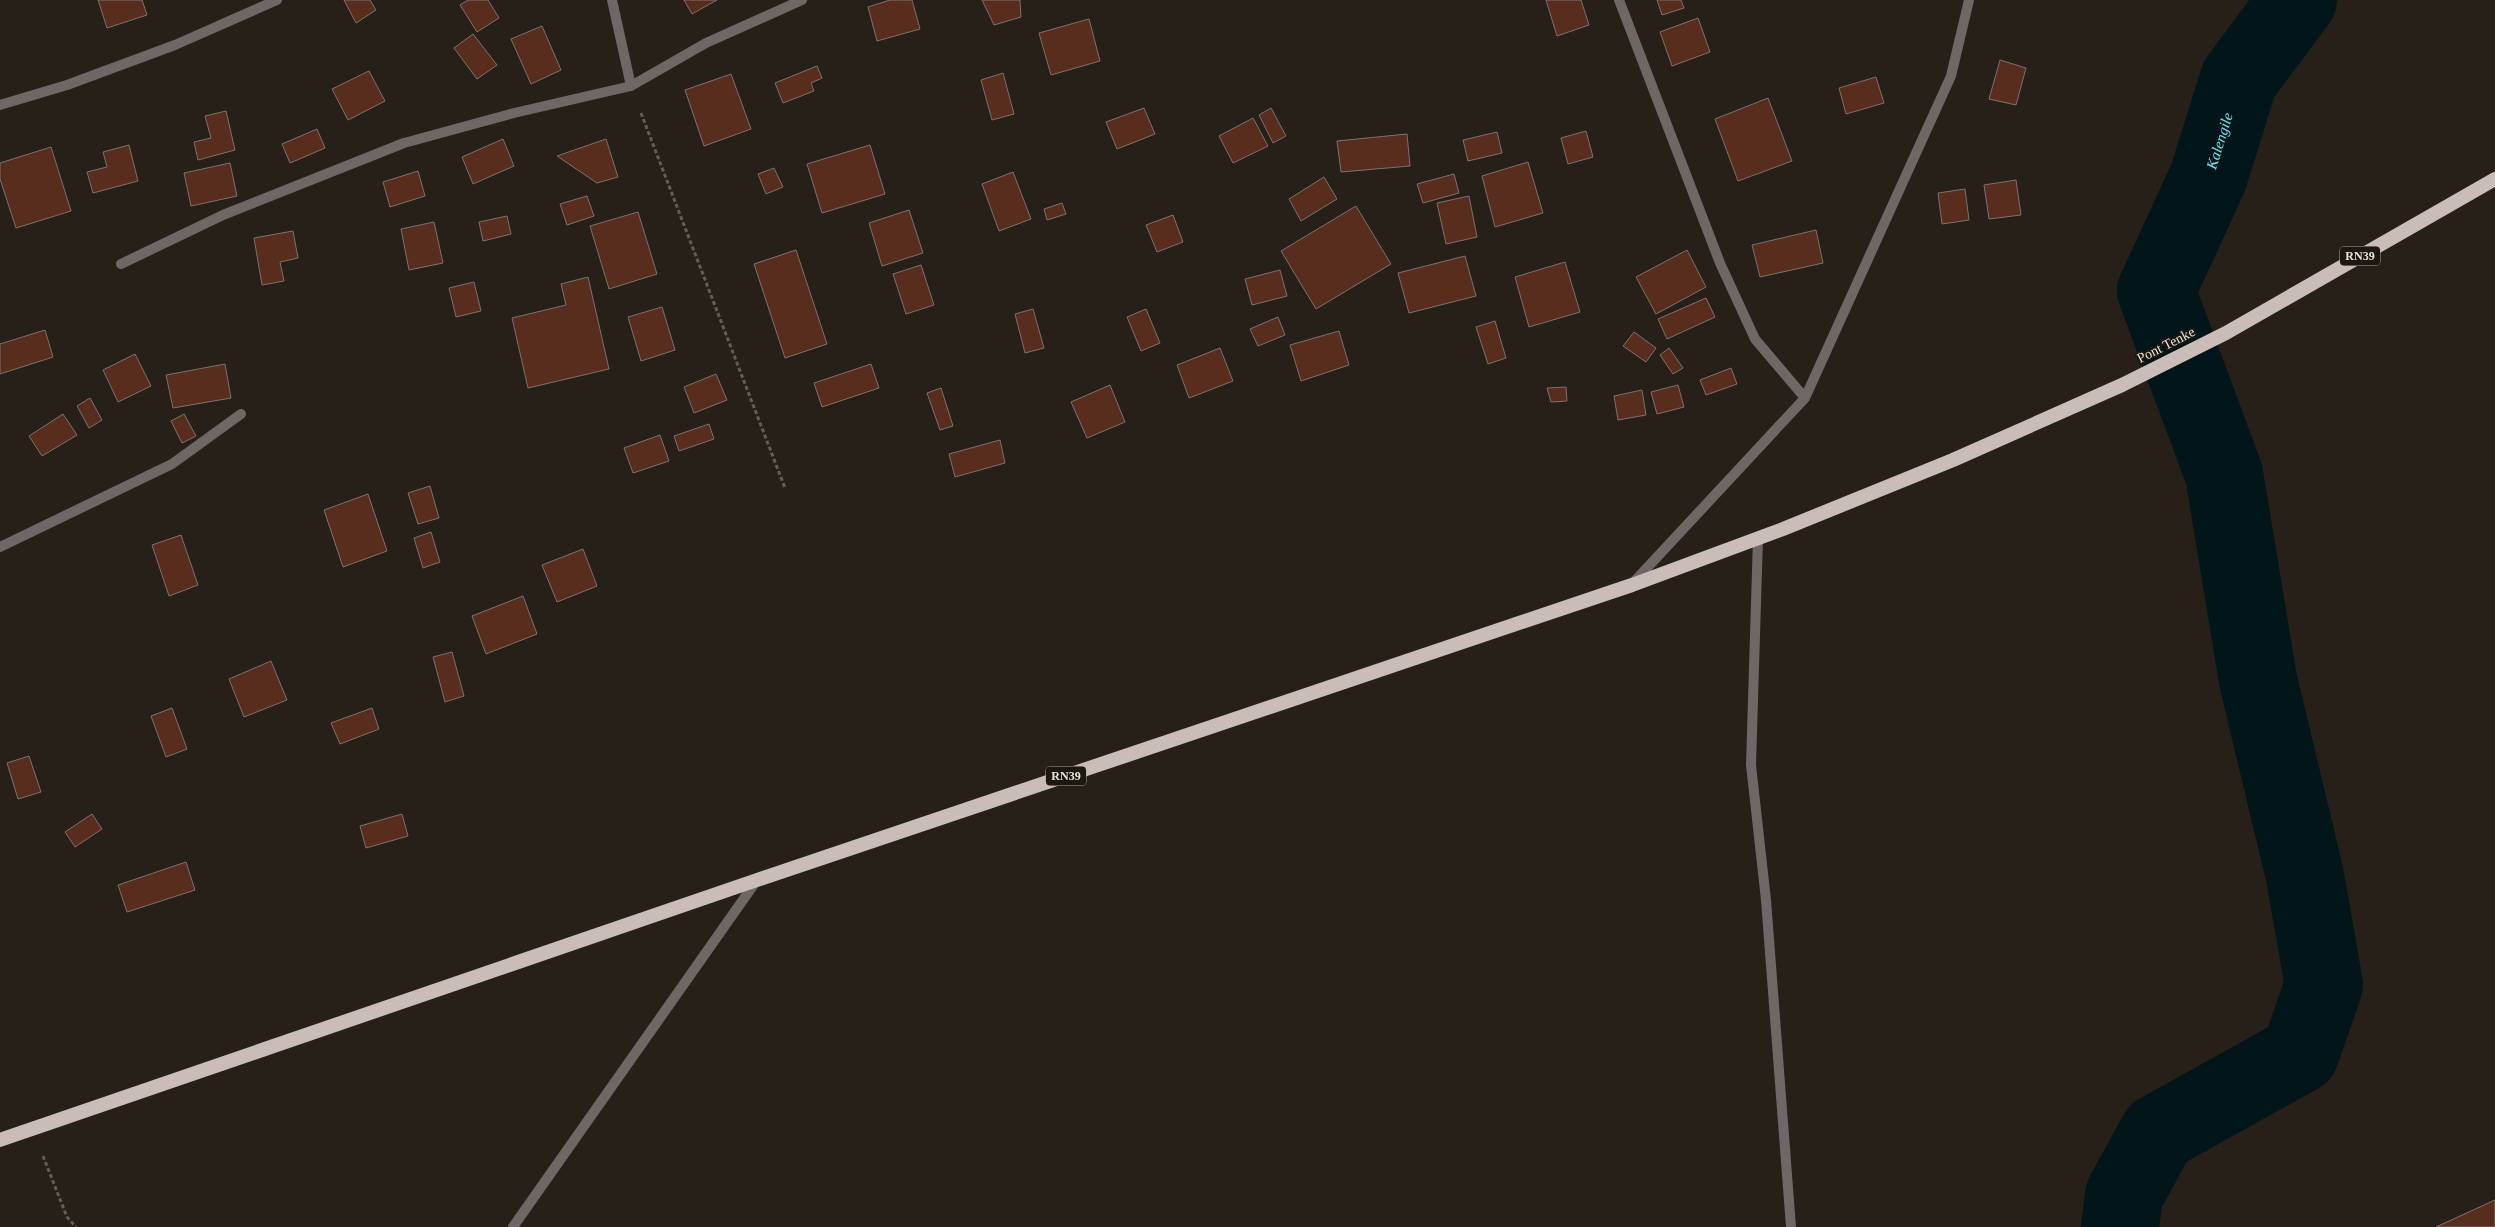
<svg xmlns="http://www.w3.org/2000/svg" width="2495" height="1227" font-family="'Times New Roman',serif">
<rect width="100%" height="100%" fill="#262018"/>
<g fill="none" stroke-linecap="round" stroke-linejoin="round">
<path stroke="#021518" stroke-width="78" id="s1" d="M2120,1227L2124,1195L2158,1133L2300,1054L2324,985L2305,876L2258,680L2224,474L2156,291L2208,178L2239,79L2298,0"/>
</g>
<path fill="#582d1d" stroke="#7e716d" d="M98,0H142L147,15L107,28Z
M344,0H370L376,10L356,23Z
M468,0H488L499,18L477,32L460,5Z
M684,0H717L692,14Z
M890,0H912L920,29L877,41L868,7Z
M982,0H1020L1021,17L994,25Z
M1546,0H1581L1589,25L1557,36Z
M1657,0H1681L1684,8L1662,15Z
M1698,18L1710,52L1672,66L1660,32Z
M1089,19L1100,61L1051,75L1039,33Z
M542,26L561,70L531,84L511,39Z
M473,34L497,65L477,79L454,48Z
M2000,60L2026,68L2016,105L1989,99Z
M817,66L822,78L811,83L814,91L783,103L775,83Z
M369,71L385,101L348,120L332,89Z
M1003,73L1014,114L992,120L981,80Z
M731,74L751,129L704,146L685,90Z
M1876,77L1884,103L1846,114L1839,88Z
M1768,98L1792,161L1738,181L1715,119Z
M1144,108L1155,134L1117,149L1106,122Z
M1271,108L1286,136L1273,143L1259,115Z
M226,111L235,150L198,160L194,142L211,138L205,116Z
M1253,118L1268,146L1233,163L1219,136Z
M317,129L325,148L290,163L282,144Z
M1586,131L1593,157L1568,164L1561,138Z
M1497,132L1502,153L1468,161L1463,140Z
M1407,134L1410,166L1341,172L1337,141Z
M503,139L514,166L473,184L462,157Z
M606,139L618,177L597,183L557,156Z
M129,145L138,181L93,193L87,172L107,167L103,152Z
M870,145L885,194L822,213L807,164Z
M51,147L71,211L16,228L0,179V163Z
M1528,162L1543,213L1495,227L1482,176Z
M230,163L237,196L191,206L184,173Z
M774,168L783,187L766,194L758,174Z
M418,171L425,196L390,207L383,182Z
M1013,172L1031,219L999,231L982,184Z
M1454,174L1459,193L1423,203L1417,184Z
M1324,177L1337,199L1301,221L1289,199Z
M2016,180L2021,215L1989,219L1984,185Z
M1965,189L1969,220L1942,224L1938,193Z
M587,196L594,216L567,225L560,204Z
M1469,196L1477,237L1446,244L1437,203Z
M1062,203L1066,214L1047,220L1044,209Z
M1356,206L1391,264L1316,309L1281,251Z
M909,210L923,253L882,266L869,223Z
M638,212L657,274L609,289L590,226Z
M1173,215L1183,242L1157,252L1146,225Z
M507,216L511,234L483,241L479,222Z
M434,222L443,263L409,270L401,229Z
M1816,230L1823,263L1760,277L1752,245Z
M293,231L298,258L280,262L284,281L262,285L254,238Z
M796,250L827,344L785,358L754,264Z
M1687,250L1706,287L1656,314L1636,277Z
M1465,256L1476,296L1409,313L1398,273Z
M1565,262L1580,312L1529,327L1515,277Z
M921,265L934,305L906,314L893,274Z
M1280,270L1287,296L1252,305L1245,279Z
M588,277L609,369L528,388L512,318L566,305L561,284Z
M474,282L481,311L456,317L449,288Z
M1706,298L1715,317L1667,339L1658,319Z
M662,307L675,350L641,361L628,317Z
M1033,309L1044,348L1025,353L1015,314Z
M1146,309L1160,343L1141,351L1127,317Z
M1278,317L1285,335L1258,346L1250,329Z
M1495,321L1506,358L1488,364L1476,327Z
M45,330L53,357L0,374V344Z
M1339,331L1349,365L1301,381L1290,345Z
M1634,332L1656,348L1646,362L1623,346Z
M1220,348L1233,381L1189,398L1177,365Z
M1669,348L1683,368L1673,374L1660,355Z
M135,354L151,386L118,402L103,370Z
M225,364L231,398L173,408L166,375Z
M871,364L879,388L822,407L814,383Z
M1731,368L1737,384L1706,395L1700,380Z
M716,374L727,400L694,413L684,387Z
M1110,385L1125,422L1087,438L1071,402Z
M1678,385L1684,407L1657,414L1651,392Z
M1566,387L1567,401L1551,402L1547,388Z
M941,388L953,426L940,430L927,393Z
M1642,390L1646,415L1618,420L1614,396Z
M90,398L102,420L89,428L77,406Z
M63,414L77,435L42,456L29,436Z
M184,414L196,436L182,443L171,421Z
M709,424L714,439L679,451L674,436Z
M660,435L669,461L633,473L624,448Z
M1000,440L1005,463L955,477L949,454Z
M430,486L439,518L418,524L408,493Z
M368,494L387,551L343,567L324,510Z
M431,532L440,562L423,568L414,538Z
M181,535L198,585L169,596L152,545Z
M583,549L597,586L557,602L542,565Z
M523,596L537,634L486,654L472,616Z
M452,652L464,696L445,702L433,657Z
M271,661L287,700L244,717L229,679Z
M172,708L187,749L166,757L151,716Z
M372,708L379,729L340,744L331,723Z
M29,756L41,792L18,799L7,763Z
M92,814L102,829L75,847L65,832Z
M402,814L408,836L366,848L360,826Z
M186,862L195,890L127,912L118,885Z
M2495,1200V1227H2436Z"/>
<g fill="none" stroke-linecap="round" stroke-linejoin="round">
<path stroke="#635d56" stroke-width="3" stroke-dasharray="4 2.5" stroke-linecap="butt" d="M641,113L785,488
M43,1156L67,1217L76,1227"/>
<path stroke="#6d6766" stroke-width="10" d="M612,0L631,86
M1619,0L1720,263L1755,339L1805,398
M0,105L67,85L175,45L277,0
M121,264L223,215L404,143L514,113L631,86L706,43L802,0
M1758,538L1751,765L1766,900L1791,1227
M0,547L172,464L241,414
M1632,584L1805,398L1951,76L1969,0
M513,1227L757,880"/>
<path stroke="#cabcb9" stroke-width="14" d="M0,1140L757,880L1632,585L1783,529L1953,460L2122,385L2226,333L2495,179"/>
</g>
<g text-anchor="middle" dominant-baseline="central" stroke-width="4" stroke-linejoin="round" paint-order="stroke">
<g fill="#1c170f" stroke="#aba6a1" stroke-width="1">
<rect x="2340" y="246.5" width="40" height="19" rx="4"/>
<rect x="1046" y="766.5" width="40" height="19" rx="4"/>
</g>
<g font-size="12" font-weight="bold" fill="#e8e4df">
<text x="2360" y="256">RN39</text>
<text x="1066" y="776">RN39</text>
</g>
<g font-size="14" fill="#e8e4df" stroke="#1c170f">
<text transform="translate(2166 345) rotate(-27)">Pont Tenke</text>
</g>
<g font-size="15" font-style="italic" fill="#7ae1f1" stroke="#1c170f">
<text stroke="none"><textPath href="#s1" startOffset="1218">Kalengile</textPath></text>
</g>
</g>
</svg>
